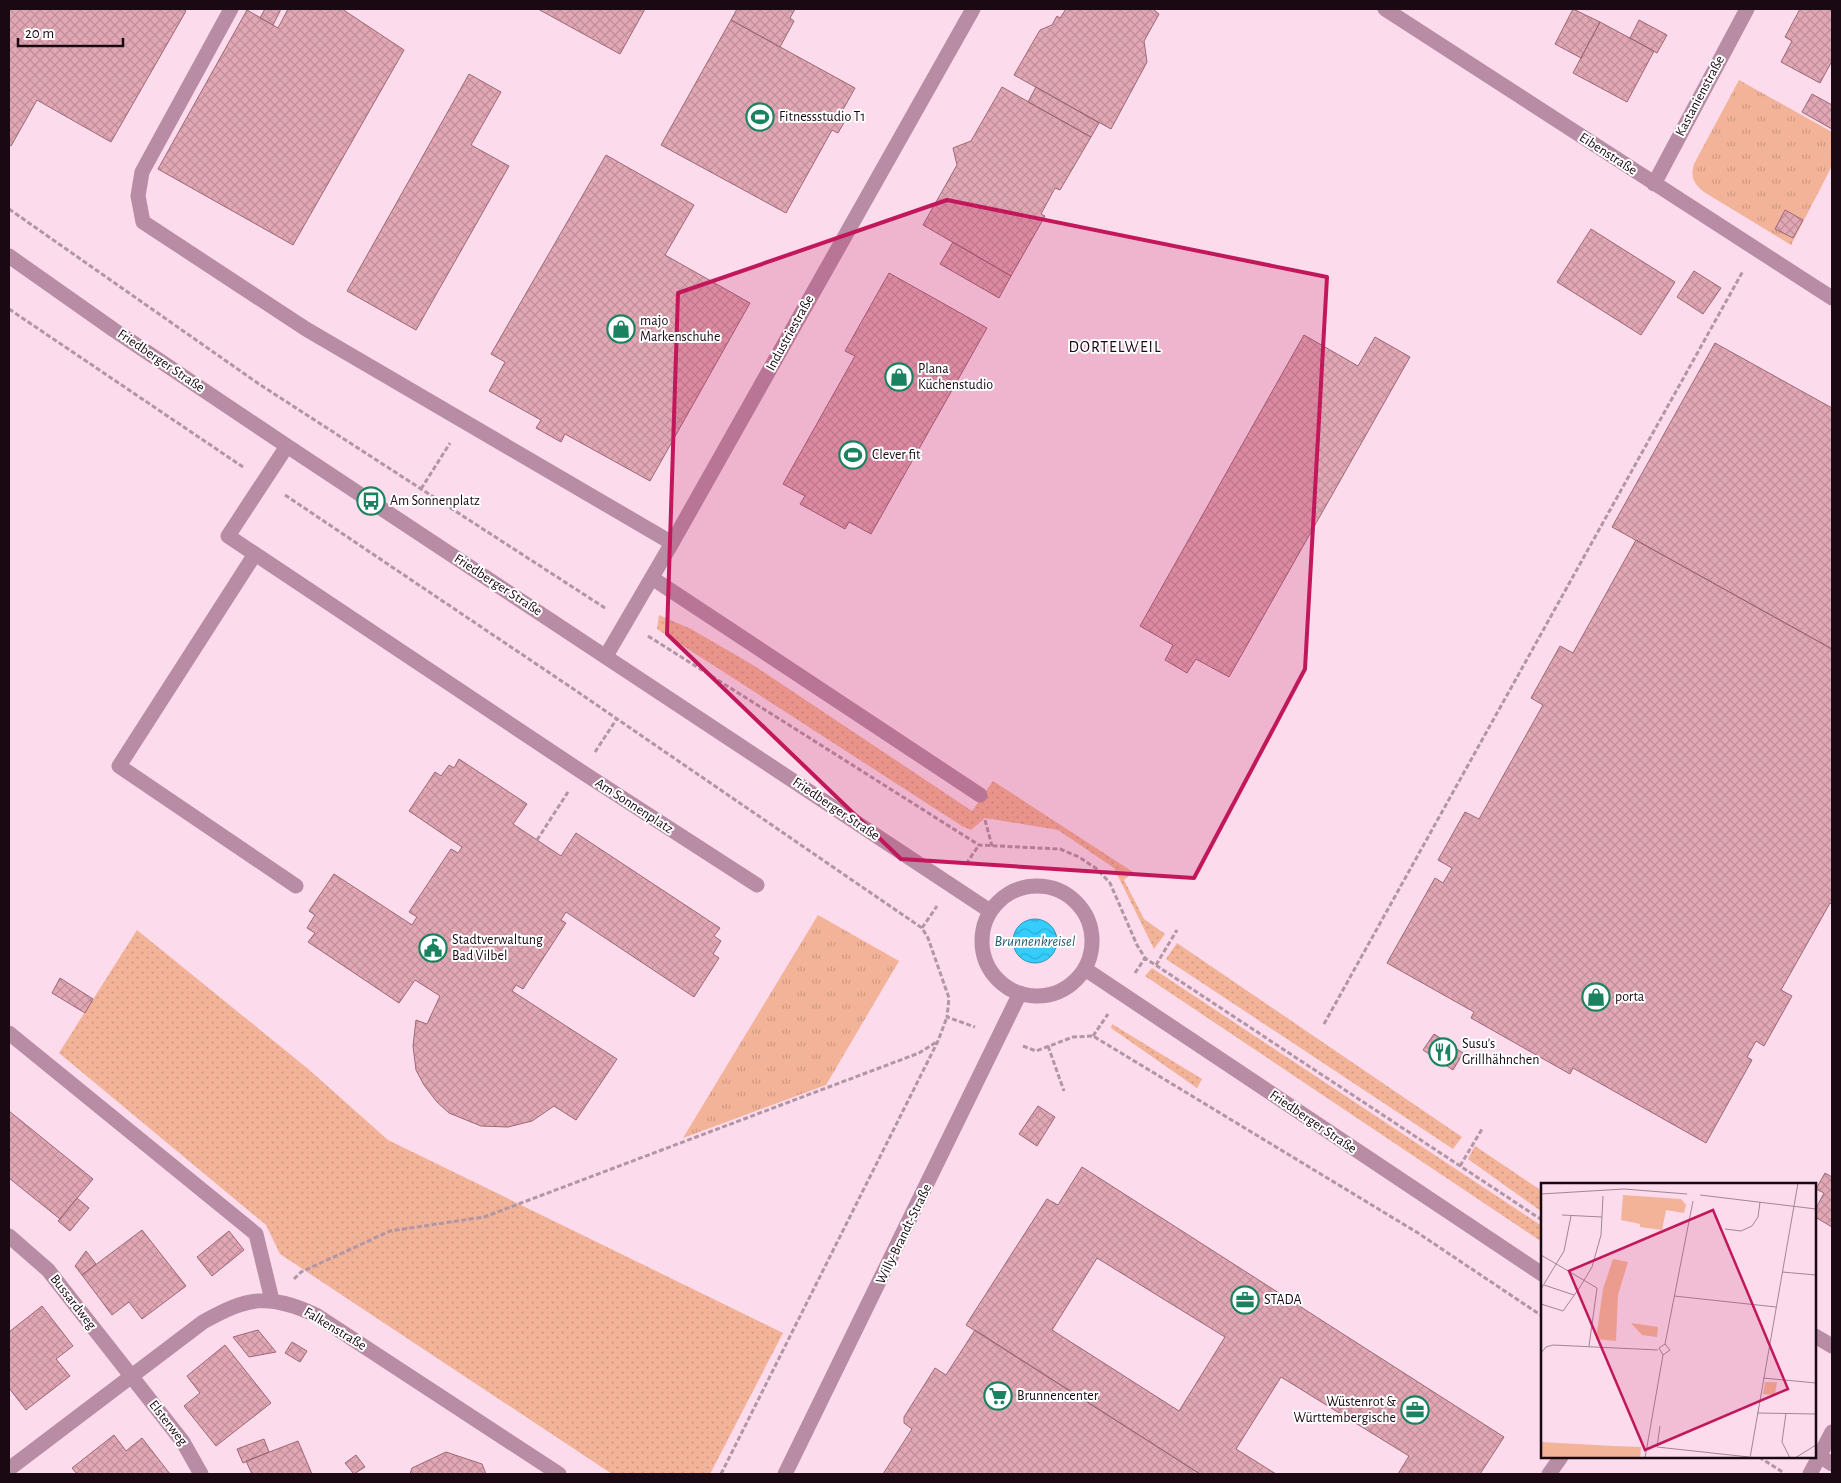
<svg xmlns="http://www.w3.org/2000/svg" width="1841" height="1483" font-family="'Alegreya Sans',sans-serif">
<defs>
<pattern id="grass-dots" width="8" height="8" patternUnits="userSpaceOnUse" patternTransform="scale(1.25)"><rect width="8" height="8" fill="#f2b398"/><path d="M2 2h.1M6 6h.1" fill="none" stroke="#cf9982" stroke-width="1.8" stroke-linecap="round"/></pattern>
<pattern id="park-tufts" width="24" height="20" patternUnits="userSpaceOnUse" patternTransform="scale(1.25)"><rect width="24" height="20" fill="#f2b398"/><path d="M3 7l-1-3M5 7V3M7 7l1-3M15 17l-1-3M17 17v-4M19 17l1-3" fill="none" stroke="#cf9982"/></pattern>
<pattern id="water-waves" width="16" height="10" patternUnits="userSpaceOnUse" patternTransform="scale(1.25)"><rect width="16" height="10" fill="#34cdfc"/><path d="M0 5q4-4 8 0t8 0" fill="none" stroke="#2dafd7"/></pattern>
<pattern id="building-cross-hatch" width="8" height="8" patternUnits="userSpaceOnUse" patternTransform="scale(1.25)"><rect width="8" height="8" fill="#e1a7b4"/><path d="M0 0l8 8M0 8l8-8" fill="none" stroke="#c08e9a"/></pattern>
</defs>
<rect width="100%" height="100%" fill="#fbdbec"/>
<path fill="url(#grass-dots)" d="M659,615L691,629L753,665L972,811L993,781L1133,872L1124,880L1144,919L1165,934L1154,949L1114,868L1058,830L985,818L971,830L962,826L657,629Z
M137,930L307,1068L388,1140L783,1333L710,1474H612L280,1254L266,1225L59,1053Z
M1177,943L1462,1137L1453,1149L1166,959Z
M1152,968L1542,1226V1242L1145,976Z
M1112,1024L1202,1079L1197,1088L1111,1028Z
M1475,1146L1542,1191V1212L1468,1159Z"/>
<path fill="url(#park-tufts)" d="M1739,80L1832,132V166L1791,245L1704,192C1694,184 1690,177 1694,164Z
M818,915L899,961L826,1085L683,1138Z"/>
<path fill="url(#water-waves)" stroke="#2c92b6" d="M1013 941a22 22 0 1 1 44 0a22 22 0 1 1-44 0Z"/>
<path fill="url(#building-cross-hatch)" stroke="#9d6875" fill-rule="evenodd" d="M9,9H182L186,11L111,142L37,100L11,146L9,144Z
M265,9H281L273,25L260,18Z
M288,9H342L404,50L293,245L158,169L247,10L278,28Z
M538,9H645L620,54Z
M737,9H795L790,18L794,21L780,47L731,20Z
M1066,9H1153L1159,14L1144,41L1147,62L1111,129L1014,75L1040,30L1052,25L1057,16L1060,18Z
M1573,9L1600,22L1581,58L1555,44Z
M1800,9H1832V61L1820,83L1781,62L1792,41L1785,37Z
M731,20L855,88L840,115L846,119L838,133L832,130L786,213L661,145Z
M1639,20L1667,35L1657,53L1630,38Z
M1600,22L1654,51L1627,102L1573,73Z
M469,74L501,92L471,145L509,166L416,330L347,291Z
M1002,87L1091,137L1060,190L1055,188L1041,214L1045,216L1011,276L923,225L957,165L953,148L971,141Z
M1036,87L1099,123L1091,137L1028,102Z
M1812,94L1832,105V129L1802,112Z
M606,155L694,205L665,255L750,303L650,481L565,434L561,442L536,428L541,420L489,391L505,362L491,354Z
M1785,210L1803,220L1793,238L1775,229Z
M1591,229L1675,282L1641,335L1557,282Z
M953,242L1011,276L999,298L940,264Z
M1694,271L1721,288L1703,314L1677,297Z
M889,273L987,328L871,534L849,522L845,529L800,504L805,496L783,484L855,356L845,351Z
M1304,335L1358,366L1375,337L1410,357L1229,677L1196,659L1187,673L1165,660L1173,645L1140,626Z
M1715,343L1832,408V649L1612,527Z
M1636,540L1832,649V904L1830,903L1781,990L1792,996L1764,1046L1756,1041L1747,1057L1752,1060L1706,1143L1573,1068L1570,1074L1471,1018L1474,1012L1387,963L1435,878L1443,883L1452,868L1438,860L1465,812L1479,819L1543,705L1531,698L1560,646L1573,653Z
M459,759L527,804L513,824L561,856L576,833L720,928L714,936L721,941L713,954L719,958L694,997L566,912L561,920L566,923L523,989L516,985L512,991L617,1059L576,1120L554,1106L532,1121L508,1127L481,1126L449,1113L437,1102L424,1085L416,1070L413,1046L416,1020L427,1024L440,996L415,980L399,1003L308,942L315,933L307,928L315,915L309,911L334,874L412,925L417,917L409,912L451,849L458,853L462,847L409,811L435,772L441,776L449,765L454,768Z
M60,978L93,999L85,1013L52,993Z
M1434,1034L1463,1053L1453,1070L1423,1050Z
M1038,1106L1055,1117L1037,1146L1019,1134Z
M9,1111L93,1179L60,1219L9,1178Z
M1082,1167L1504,1437L1480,1474H1398L1409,1456L1281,1377L1236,1449L1276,1474H1200L966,1325L1047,1199L1058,1205ZM1097,1258L1225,1337L1179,1411L1052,1330Z
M1825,1173L1832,1177V1227L1815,1217V1210L1824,1193L1816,1189Z
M77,1198L89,1208L70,1231L58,1221Z
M142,1230L186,1286L142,1319L129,1302L112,1315L82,1275Z
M229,1231L244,1250L212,1276L197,1257Z
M86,1251L96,1264L82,1275L75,1266Z
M42,1306L73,1346L56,1359L70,1376L26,1410L9,1388V1332Z
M258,1330L276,1352L249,1357L233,1337Z
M975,1330L1200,1474H883L912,1429L904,1423V1417L935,1368L946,1375Z
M292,1342L307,1351L300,1362L285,1353Z
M225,1345L271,1403L216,1446L184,1406L200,1393L187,1376Z
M114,1435L126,1451L142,1438L170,1474H77L72,1468Z
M264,1439L269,1452L243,1463L237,1449Z
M298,1441L312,1474H252L246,1461Z
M446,1452L482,1464L486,1474H410L412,1468Z
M356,1455L365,1467L354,1474L345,1463Z"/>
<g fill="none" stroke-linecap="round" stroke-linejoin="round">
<path stroke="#b196a5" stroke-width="3" stroke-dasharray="5 2.5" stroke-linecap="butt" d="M9,209L259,384L605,608
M9,309L243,467
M421,489L450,443
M285,495L569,686L922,928L928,938L949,998L947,1017L975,1027
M648,636L979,845L1060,849L1079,857L1097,869L1110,883L1137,945L1145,958L1542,1220
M595,752L616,720
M985,820L992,846
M537,840L568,792
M966,864L979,845
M922,928L937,906
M1156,965L1177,930
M1135,973L1145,958
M1324,1024L1743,271
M1093,1036L1108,1014
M1023,1046L1036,1051L1073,1037L1093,1036L1418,1233L1542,1316
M1048,1046L1064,1091
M1460,1166L1482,1129
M294,1279L301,1272L390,1231L484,1217L919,1053L938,1041
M1759,1457L1784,1473
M721,1474L938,1041L947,1017"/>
<path stroke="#b78ca4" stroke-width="15" d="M231,9L142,172L138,196L143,222L306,329L672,543
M1385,9L1832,298
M1654,184L1747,9
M9,256L114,330L287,446L990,911
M287,446L228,536L582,772L757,885
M255,554L119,766L296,886
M652,578L980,795
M606,656L672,543L973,9
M982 941a55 55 0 1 1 110 0a55 55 0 1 1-110 0Z
M1085,969L1542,1274
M9,1033L256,1234L272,1300
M9,1236L48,1270L183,1442L201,1474
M1815,1336L1832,1346
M1815,1453L1832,1464
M9,1469L203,1322C248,1297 268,1293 316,1315L559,1474
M785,1474L1020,993
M1549,1474L1561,1457
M1810,1474L1832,1432"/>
</g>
<path fill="#c2185b" fill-opacity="0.2" stroke="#c2185b" stroke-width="4" stroke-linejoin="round" d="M947,200L1327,277L1305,669L1194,878L901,859L667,634L678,293Z"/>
<defs>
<g id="stadium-ring" transform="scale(1.4375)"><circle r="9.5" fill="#fff" stroke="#1a825e" stroke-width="1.5"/><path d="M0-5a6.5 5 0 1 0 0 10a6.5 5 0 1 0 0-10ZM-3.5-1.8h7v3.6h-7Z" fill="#1a825e"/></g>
<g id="shop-ring" transform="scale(1.4375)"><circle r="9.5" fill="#fff" stroke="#1a825e" stroke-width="1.5"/><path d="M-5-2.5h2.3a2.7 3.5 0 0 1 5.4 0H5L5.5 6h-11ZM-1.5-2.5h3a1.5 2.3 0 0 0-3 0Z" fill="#1a825e"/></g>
<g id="bus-ring" transform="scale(1.4375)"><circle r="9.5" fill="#fff" stroke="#1a825e" stroke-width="1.5"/><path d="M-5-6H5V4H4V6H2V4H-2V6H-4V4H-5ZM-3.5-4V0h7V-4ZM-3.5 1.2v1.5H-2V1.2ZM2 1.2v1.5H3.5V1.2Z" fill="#1a825e"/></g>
<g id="civic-ring" transform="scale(1.4375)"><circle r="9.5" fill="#fff" stroke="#1a825e" stroke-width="1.5"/><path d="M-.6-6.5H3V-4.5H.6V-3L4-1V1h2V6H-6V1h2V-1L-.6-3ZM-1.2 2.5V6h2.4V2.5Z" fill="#1a825e"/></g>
<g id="restaurant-ring" transform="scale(1.4375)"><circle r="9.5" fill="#fff" stroke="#1a825e" stroke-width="1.5"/><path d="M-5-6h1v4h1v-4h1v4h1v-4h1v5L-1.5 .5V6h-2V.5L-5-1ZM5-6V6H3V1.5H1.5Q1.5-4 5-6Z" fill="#1a825e"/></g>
<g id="office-ring" transform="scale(1.4375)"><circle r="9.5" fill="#fff" stroke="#1a825e" stroke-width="1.5"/><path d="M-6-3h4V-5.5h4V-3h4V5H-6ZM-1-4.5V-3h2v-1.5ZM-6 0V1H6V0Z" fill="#1a825e"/></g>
<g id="supermarket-ring" transform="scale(1.4375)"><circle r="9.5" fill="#fff" stroke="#1a825e" stroke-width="1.5"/><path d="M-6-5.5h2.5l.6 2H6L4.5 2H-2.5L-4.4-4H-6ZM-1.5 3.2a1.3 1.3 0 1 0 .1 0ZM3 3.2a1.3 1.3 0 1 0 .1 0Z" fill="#1a825e"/></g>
</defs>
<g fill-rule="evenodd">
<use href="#stadium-ring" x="760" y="117"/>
<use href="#shop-ring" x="621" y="329"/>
<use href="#shop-ring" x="899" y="377"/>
<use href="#stadium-ring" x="853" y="455"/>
<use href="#bus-ring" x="371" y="501"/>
<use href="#civic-ring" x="433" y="948"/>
<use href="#shop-ring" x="1596" y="997"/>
<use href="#restaurant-ring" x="1443" y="1052"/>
<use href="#office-ring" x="1245" y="1300"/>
<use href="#supermarket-ring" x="998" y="1396"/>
<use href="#office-ring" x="1415" y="1410"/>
</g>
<g text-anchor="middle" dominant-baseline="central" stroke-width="4" stroke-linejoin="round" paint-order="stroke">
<g font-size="14" fill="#1a0913" stroke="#fff">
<text transform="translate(1700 96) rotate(-62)">Kastanienstraße</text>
<text transform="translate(1608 154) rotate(33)">Eibenstraße</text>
<text transform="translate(790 333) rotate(-61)">Industriestraße</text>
<text transform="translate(161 361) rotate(34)">Friedberger Straße</text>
<text transform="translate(498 585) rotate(33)">Friedberger Straße</text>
<text transform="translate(634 806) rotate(33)">Am Sonnenplatz</text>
<text transform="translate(836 809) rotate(34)">Friedberger Straße</text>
<text transform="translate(1313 1122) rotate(34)">Friedberger Straße</text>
<text transform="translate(904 1234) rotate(-64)">Willy-Brandt-Straße</text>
<text transform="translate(73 1302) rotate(52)">Bussardweg</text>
<text transform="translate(335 1329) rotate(31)">Falkenstraße</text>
<text transform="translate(168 1423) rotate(52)">Elsterweg</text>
</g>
<g font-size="14" fill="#1a0913" stroke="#fff" text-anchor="start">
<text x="779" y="117">Fitnessstudio T1</text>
<text x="640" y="321">majo<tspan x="640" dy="16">Markenschuhe</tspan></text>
<text x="918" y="369">Plana<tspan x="918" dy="16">Küchenstudio</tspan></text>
<text x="872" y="455">Clever fit</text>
<text x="390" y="501">Am Sonnenplatz</text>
<text x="452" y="940">Stadtverwaltung<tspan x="452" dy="16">Bad Vilbel</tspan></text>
<text x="1615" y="997">porta</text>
<text x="1462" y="1044">Susu’s<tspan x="1462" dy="16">Grillhähnchen</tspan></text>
<text x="1264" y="1300">STADA</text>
<text x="1017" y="1396">Brunnencenter</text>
<text x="1396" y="1402" text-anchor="end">Wüstenrot &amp;<tspan x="1396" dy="16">Württembergische</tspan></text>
</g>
<g font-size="15" font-style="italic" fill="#235c70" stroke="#fff">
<text x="1035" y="941">Brunnenkreisel</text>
</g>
<g font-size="16" letter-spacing="1" fill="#1a0913" stroke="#fff">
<text x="1115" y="347">DORTELWEIL</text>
</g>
</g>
<g transform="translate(1541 1183)">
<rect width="275" height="275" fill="#fbdbec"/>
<path d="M82,12L140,16L145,22L143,30L125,27L121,47L99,44V41L80,37ZM72,76L87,79L77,112L75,158L55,156L62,106ZM0,259L72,263L100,264L99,275H0Z" fill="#f2b398"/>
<path d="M90,140L117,144L116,154L101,152ZM224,199H236L234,212L222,211Z" fill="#f2b398"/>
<path fill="none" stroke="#a18795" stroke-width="1" d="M0,11L83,6L146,11M159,12L275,26M21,32L61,34M184,46L200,48L211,43L217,34L219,19M0,72L56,105L48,163M241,89L275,92M3,102L33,112M0,106L23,68L30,33M133,113L235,124M0,121L22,128L39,104L51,84L60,52L62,13M124,161L152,18M0,170L5,164L12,162L117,167M122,172L118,165L124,161M222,195L275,200M216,230L275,231M245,230L241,259L249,275M119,243L116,264L208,274M104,275L122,172L129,167L124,161M209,275L257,0M254,275L275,262"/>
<path fill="#c2185b" fill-opacity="0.15" stroke="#c2185b" stroke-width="2.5" d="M172,27L247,206L104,267L28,88Z"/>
<rect width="275" height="275" fill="none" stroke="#1a0913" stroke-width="2.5"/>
</g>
<rect width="1841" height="1483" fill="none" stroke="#1a0913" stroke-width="20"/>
<path d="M18 38v8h105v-8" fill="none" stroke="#1a0913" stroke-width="2.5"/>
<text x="25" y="38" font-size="15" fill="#1a0913" stroke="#ffffff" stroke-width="4" paint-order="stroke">20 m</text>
</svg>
